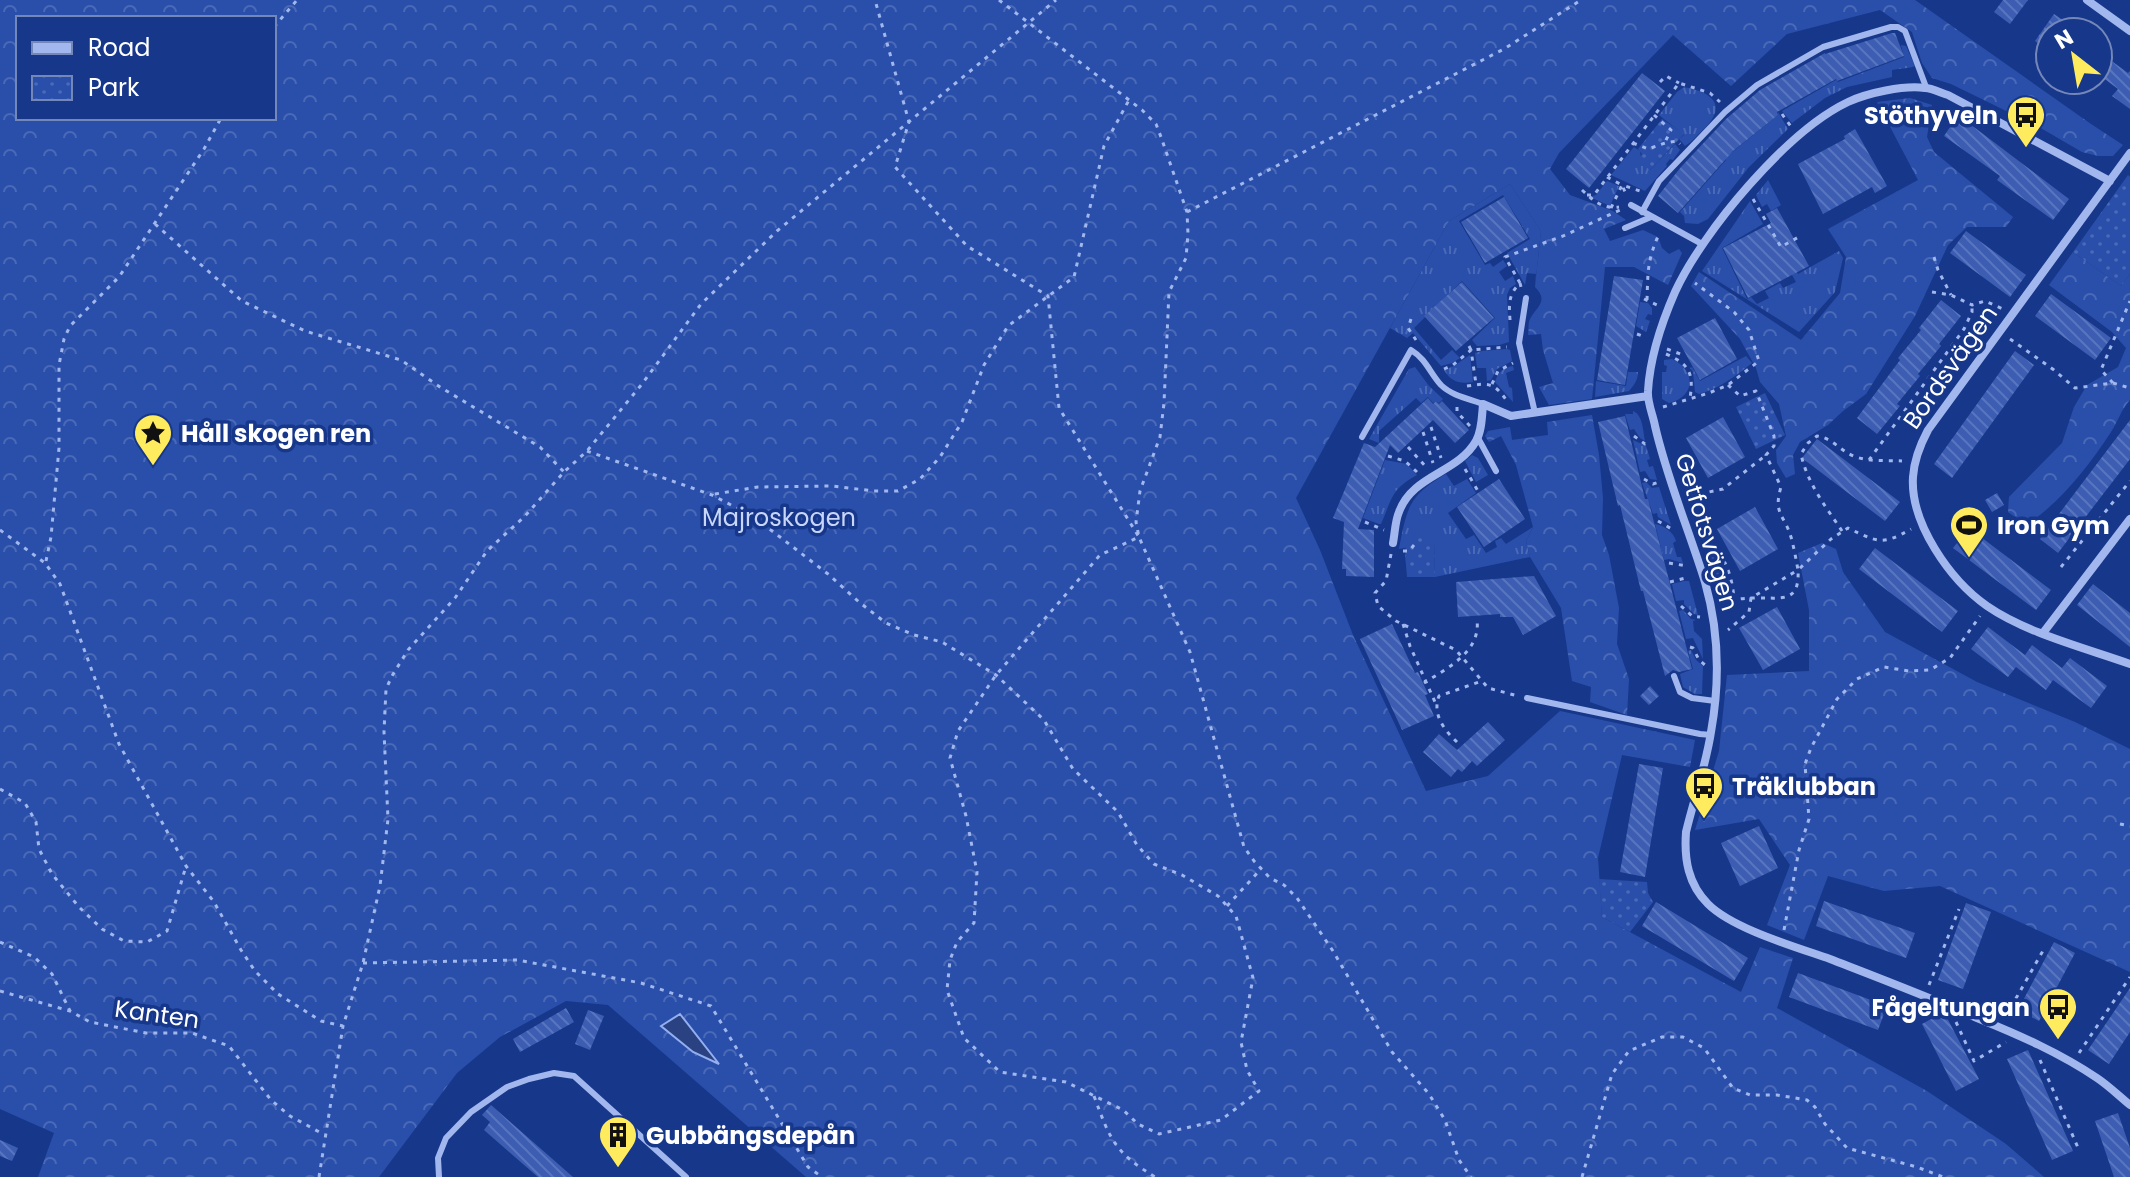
<svg xmlns="http://www.w3.org/2000/svg" width="2130" height="1177" font-family="Poppins,sans-serif">
<defs>
<pattern id="grass-tufts" width="24" height="20" patternUnits="userSpaceOnUse" patternTransform="scale(2)"><rect width="24" height="20" fill="#2a4faa"/><path d="M3 7l-1-3M5 7V3M7 7l1-3M15 17l-1-3M17 17v-4M19 17l1-3" fill="none" stroke="#4a69b7"/></pattern>
<pattern id="forest-crowns" width="20" height="18" patternUnits="userSpaceOnUse" patternTransform="scale(2)"><rect width="20" height="18" fill="#2a4faa"/><path d="M2 6a3 3 0 1 1 6 0M12 15a3 3 0 1 1 6 0" fill="none" stroke="#4a69b7"/></pattern>
<pattern id="park-dots" width="8" height="8" patternUnits="userSpaceOnUse" patternTransform="scale(2)"><rect width="8" height="8" fill="#2a4faa"/><path d="M2 2h.1M6 6h.1" fill="none" stroke="#4a69b7" stroke-width="1.8" stroke-linecap="round"/></pattern>
<pattern id="building-back-hatch" width="6" height="6" patternUnits="userSpaceOnUse" patternTransform="scale(2)"><rect width="6" height="6" fill="#3c5db2"/><path d="M-1 5l2 2M0 0l6 6M5-1l2 2" fill="none" stroke="#5975be"/></pattern>
</defs>
<rect width="100%" height="100%" fill="#17378b"/>
<path fill="url(#grass-tufts)" d="M1901,45L1906,46L1915,66C1909,69 1899,68 1892,70V77L1847,87L1825,98L1792,123L1782,111L1836,80L1838,82L1904,57Z
M1684,87C1711,92 1728,104 1705,128C1698,134 1693,141 1685,146L1679,139L1684,135L1659,115L1677,92Z
M1778,112L1788,129L1749,167L1708,219L1698,224L1685,223L1684,216L1680,212L1726,160L1725,158L1778,115Z
M1675,144L1680,150L1673,160L1670,159L1666,164L1667,166L1645,191L1611,175L1634,147L1640,151L1641,158L1650,170Z
M1768,180L1781,205L1771,211L1767,204L1762,207L1756,195Z
M1607,181L1619,186L1610,206L1590,197L1596,195Z
M1510,184L1541,231L1535,287L1536,274L1527,273L1525,285L1507,253L1530,239L1503,195L1459,221L1485,265L1490,263L1493,267L1503,260L1507,266L1499,272L1505,281L1513,276L1516,284L1510,288L1507,295L1509,342L1499,345L1477,346L1472,340L1495,318L1462,281L1414,328L1441,360L1452,350L1460,358L1452,363L1441,366L1413,333L1407,338L1390,328L1449,221Z
M1750,201L1763,224L1722,248L1747,299L1751,297L1757,304L1769,298L1765,291L1780,283L1783,288L1796,282L1782,257L1787,255L1798,274L1839,251L1843,258L1835,292L1799,332L1702,271Z
M1640,302L1648,303L1652,308V315L1648,314L1645,319L1650,321L1646,332L1636,326Z
M1507,349L1510,350L1512,361L1497,369L1491,380L1487,381L1486,368H1477L1475,353L1482,351Z
M1470,355L1473,382C1460,384 1451,382 1444,370L1454,366Z
M1746,356L1752,363C1736,376 1718,389 1699,394L1695,392L1693,372L1690,368L1692,367L1700,381Z
M1672,359C1696,370 1696,397 1669,403L1662,399V372H1666L1667,366L1664,365V360Z
M1513,366L1514,370L1506,373L1509,387L1512,388L1513,402L1495,382C1498,372 1503,368 1513,366Z
M1415,367L1429,386L1443,399L1439,403L1436,401L1433,403L1428,397L1421,403L1416,398L1379,431V443L1369,439L1406,374L1409,369Z
M1628,372H1638C1638,380 1634,385 1629,391L1595,397L1596,381L1626,386Z
M1633,411C1643,415 1643,431 1645,441L1640,438L1634,429L1630,430L1625,414H1633Z
M1633,440L1646,446L1650,459L1647,460L1649,467L1653,466L1657,480L1650,479L1645,471L1640,472Z
M1472,455L1478,458L1488,475L1476,482L1465,461Z
M1385,460L1407,464L1417,475C1391,489 1392,499 1381,524H1379L1363,518Z
M1446,474L1454,486L1467,479L1476,493L1448,513L1466,539L1474,535L1486,553L1497,547L1495,541L1501,538L1506,544L1533,527L1526,541L1530,557L1435,577L1434,542L1399,549C1407,508 1408,496 1446,474Z
M1646,482L1652,488L1659,487L1671,525L1658,517L1657,513L1653,514L1642,483Z
M1655,524C1664,525 1674,533 1676,541L1673,543L1677,557H1681L1683,563L1669,559L1664,560Z
M1712,554C1726,560 1733,583 1728,597L1723,599H1719L1705,555Z
M1684,581H1689L1698,615L1694,614L1684,604V600L1676,601L1672,584Z
M1683,610L1691,619L1696,620L1693,621L1694,631L1702,639L1703,659L1693,638L1686,639L1679,611Z
M1691,650L1696,660L1703,666L1702,694H1695L1683,687L1680,674L1693,669L1688,651Z"/>
<path fill="url(#forest-crowns)" fill-rule="evenodd" d="M0,0H1915L2091,124L2123,145L2113,156H2098L2082,152L2039,127L1951,84L1932,78L1922,63L1912,32L1880,10L1787,34L1731,86L1673,35L1559,153L1550,169L1570,195L1613,211L1626,220L1604,229L1610,241L1643,230L1658,237L1662,248L1669,254L1679,249L1682,253L1668,285L1634,267H1605L1592,399L1549,405L1539,387L1553,383L1543,350L1541,334L1528,335C1529,331 1528,326 1529,322C1533,308 1551,303 1535,287L1541,231L1510,184L1449,221L1296,498L1320,550L1353,635L1426,791L1488,776L1560,711L1695,740L1690,767L1622,755L1598,858L1602,917L1741,992L1760,947L1793,958L1777,1008L1927,1091L2006,1144L2044,1177H806L608,1005L566,1001L500,1037L457,1073L379,1177H38L54,1133L0,1109ZM18,18H274V118H18Z
M1910,98L1932,105L1927,137L1934,152L2013,217L2006,227H1967L1948,245L1915,316L1866,394L1843,411L1828,425L1800,442L1793,455L1795,474L1786,478L1777,463L1776,450L1786,436L1779,404L1760,382L1756,368L1740,339L1691,286L1699,272L1801,340L1840,293L1846,257L1828,229L1918,180L1877,102Z
M2073,252L2121,286L2130,274V400C2121,410 2118,421 2111,432C2088,467 2061,502 2026,525L2008,512L2009,497L2062,443L2074,407L2087,385L2118,367L2126,348L2112,332L2049,285Z
M1592,415L1599,455L1603,498L1602,535L1609,555L1619,608L1617,644L1629,679L1627,715L1590,702L1591,687L1572,681L1561,608L1530,557L1526,541L1533,527L1516,465L1501,436L1489,442L1485,436L1488,431L1510,427L1512,440L1548,435L1547,422Z
M1822,543L1836,549L1843,572L1885,632L1977,682L2075,722L2130,749V972L1940,886L1884,891L1828,876L1804,940L1767,925L1790,865L1759,819L1695,830L1719,751L1727,675L1809,671V610L1798,553Z"/>
<path fill="url(#park-dots)" d="M1662,119L1684,134L1650,170L1638,161L1642,154L1638,149Z
M2128,175L2130,177V274L2121,286L2073,252Z
M1765,393L1785,435L1756,449L1736,407Z
M1427,534L1434,542L1435,577H1407C1406,556 1398,535 1427,534Z
M1599,879L1647,882L1648,893L1653,902L1630,932L1602,917Z"/>
<path fill="#2b4282" stroke="#93aff1" stroke-width="2" d="M680,1014L719,1064L693,1052L661,1026Z"/>
<path fill="url(#building-back-hatch)" d="M2003,0H2028L2010,24L1994,12Z
M2054,14L2080,32H2050V52L2035,41Z
M1892,33H1895L1904,56L1837,81L1836,79L1777,112L1778,115L1733,151L1678,213L1658,196L1681,167L1726,119L1760,90L1825,53V54Z
M2098,51L2128,73L2130,71V109L2112,96L2118,89L2098,74Z
M1642,73L1665,91L1589,188L1566,169Z
M1958,115L2069,199L2053,220L1997,180L2000,176L1944,136Z
M1855,129L1887,186L1875,193L1872,187L1823,214L1798,164L1845,139L1844,136Z
M1504,197L1528,238L1485,263L1461,222Z
M1777,208L1809,266L1748,298L1723,248L1771,223L1766,214Z
M1966,231L2026,275L2010,297L1950,253Z
M1614,276L1643,280L1625,385L1597,380Z
M1462,282L1494,318L1456,351L1424,316Z
M2051,294L2111,338L2095,360L2035,316Z
M1941,300L1961,316L1939,344L1941,346L1918,374L1920,376L1897,404L1900,406L1877,434L1857,418L1900,360L1898,358L1921,330L1919,328Z
M1715,318L1737,359L1700,380L1677,338Z
M2015,351L2034,365L1952,478L1934,464Z
M1428,398L1433,404L1436,401L1439,404L1442,401L1469,430L1455,443L1433,420L1398,453L1390,445L1358,529L1374,530V577L1346,576V569H1342L1344,522L1333,518L1364,443L1375,447Z
M1625,416L1645,499H1648L1692,669L1679,672L1673,670L1665,676L1643,591H1641L1620,505L1618,506L1598,422Z
M1723,417L1745,457L1708,478L1686,438Z
M2130,420V459L2058,553L2040,539Z
M1817,439L1900,502L1885,521L1802,458Z
M1499,479L1525,519L1484,547L1457,507Z
M1997,493L2004,505L1992,512L1985,500Z
M1755,507L1778,549L1740,571L1717,529Z
M1969,528L2051,590L2036,610L1953,548Z
M1875,548L1958,611L1942,632L1859,569Z
M1534,576L1556,616L1523,635L1513,617H1500V614L1458,617L1456,582Z
M2093,584L2130,613V647L2077,605Z
M1777,607L1800,649L1763,670L1739,628Z
M1392,624L1415,673L1418,672L1428,694L1425,695L1434,716L1402,730L1360,639Z
M1988,627L2025,655L2032,645L2062,668L2070,658L2107,686L2091,708L2053,680L2046,690L2016,667L2008,677L1971,649Z
M1650,686L1659,696L1649,705L1640,696Z
M1488,722L1505,740L1477,766L1472,761L1462,772L1458,769L1451,777L1423,752L1439,734L1457,750Z
M1639,764L1663,768L1645,877L1620,872Z
M1759,826L1778,868L1740,886L1721,843Z
M1824,901L1915,933L1906,958L1816,926Z
M1656,902L1748,958L1734,981L1642,926Z
M1966,903L1991,912L1963,989L1938,980Z
M2054,942L2075,953L2039,1021L2018,1010Z
M1798,973L1887,1006L1878,1030L1789,997Z
M2130,988V1032L2109,1064L2088,1050Z
M566,1008L574,1022L520,1052L513,1039Z
M588,1010L604,1016L590,1050L575,1044Z
M1944,1012L1979,1079L1956,1091L1922,1024Z
M2028,1050L2073,1151L2052,1160L2007,1059Z
M491,1105L573,1177H538L484,1130L490,1122L482,1115Z
M2118,1113L2130,1148V1177H2114L2095,1121Z
M0,1140L18,1148L12,1161L0,1156Z"/>
<g fill="none" stroke-linecap="round" stroke-linejoin="round">
<path stroke="#a1b7ee" stroke-width="3" stroke-dasharray="4 6" stroke-linecap="butt" d="M999,0L1142,110L1156,124L1161,137L1187,212L1188,234L1186,258L1169,292L1164,403L1160,437L1140,491L1136,522L1139,537L1190,652L1244,847L1254,861L1270,878L1284,885L1297,898L1333,951L1392,1052L1429,1094L1445,1120L1459,1160L1471,1177
M274,27L297,0
M1660,82L1666,76L1679,83
M1782,114L1792,128
M1654,115L1671,130L1665,142
M1633,143L1648,149L1665,143L1677,141L1680,144
M1607,177L1622,185L1626,194
M1582,190C1594,201 1602,209 1619,207
M1587,195H1594L1679,83L1710,93L1720,102
M1753,199L1781,247L1802,235
M1611,208L1622,185L1643,192
M1187,212L1504,49L1581,0
M155,224L242,301L305,331L401,360L440,387L540,447L564,472
M1934,257L1938,270L1951,295
M1520,283L1505,257L1563,236L1620,210
M1932,292L1951,295L1972,305L1985,301L2003,309
M1644,299L1657,305
M1647,300C1648,272 1647,261 1659,234
M1411,319L1408,328L1416,340
M1510,320C1509,304 1508,295 1520,283L1521,287
M1637,334L1645,337
M2010,339L2054,370L2075,388L2113,383L2101,370L2130,301
M1469,346L1471,350L1507,347
M1667,349L1683,355
M1666,354C1689,364 1694,373 1690,398
M1444,369L1453,365L1471,350L1476,384
M2113,383L2130,388
M1492,384L1498,371L1513,363
M1728,385L1740,396L1756,391L1774,436V446L1766,455L1781,487C1773,514 1784,514 1791,537C1794,548 1796,559 1798,570L1751,598L1749,612L1728,630
M1467,386C1488,383 1494,382 1507,401
M1457,407V412L1470,426
M1663,407L1709,393L1728,385L1759,361L1749,330L1734,312L1695,283
M1431,427L1441,458
M1423,432L1433,463
M1634,436L1645,444L1649,443
M1408,447L1426,467
M587,451L712,495L754,517L828,574L859,602L886,623L914,635L942,642L996,675L1044,720L1073,769L1118,812L1137,845L1154,864L1182,875L1218,896L1236,916L1253,978L1241,1042L1247,1070L1259,1091L1221,1120L1159,1134L1138,1124L1123,1110L1066,1082L1000,1072L964,1038L947,990L950,960L957,942L974,923L977,872L966,816L950,758L958,731L996,675L1100,555L1139,537L1059,408L1048,296L967,246L895,167L909,122L875,0
M1388,456L1405,461L1417,472
M1869,460L1964,329L1972,312V305
M1465,469L1478,491
M1644,479L1653,484L1659,482
M715,494L758,487L832,486L874,491H898L920,479L940,457L962,422L984,365L1008,326L1074,277L1104,146L1129,100
M1690,496L1723,489L1766,455
M1658,521L1675,531
M1365,522L1384,530
M0,530L45,563L60,584L119,744L186,866L214,902L241,950L255,971L278,994L321,1021L343,1026
M1842,531C1826,507 1807,483 1801,454L1808,443L1817,436C1833,438 1841,452 1856,457C1871,462 1887,460 1902,461
M1403,551H1409L1414,545
M1708,553L1720,554C1729,568 1733,583 1734,600
M1391,554L1386,581L1375,593L1378,606L1396,621L1456,650L1488,688L1518,696
M46,561L51,537L59,448V365L64,339L70,326L119,277L204,149L221,118
M1669,563L1687,566
M2061,567L2130,481
M1670,582L1689,577
M1721,602C1732,600 1743,598 1754,598C1779,597 1800,605 1798,570L1831,539L1848,528C1877,542 1882,546 1911,529
M1681,606L1692,616L1700,617
M1403,624L1410,646L1435,702
M1690,647L1693,648L1699,660L1705,665
M1424,683C1447,668 1481,652 1477,620
M1457,742C1444,730 1432,714 1439,696L1482,681
M0,789L25,803L36,822L39,849L52,874L79,907L102,929L124,941L147,942L167,931L186,866
M2120,824L2130,826
M1227,906L1261,869
M1784,930L1799,850L1809,819L1805,764L1811,748L1837,699L1857,679L1884,667L1909,671L1930,670L1950,658L1980,616
M0,942L34,957L52,974L70,1011
M363,963L517,960L641,983L711,1006L808,1167L822,1177
M1929,985L1959,909
M0,991L70,1011L90,1022L146,1033H192L229,1046L271,1100L290,1116L323,1134
M2006,1016L2044,949
M1956,1022L1974,1061L2006,1042
M2079,1053L2130,977
M2040,1060L2079,1150
M1094,1096C1110,1139 1114,1152 1155,1177
M319,1177L343,1026L363,963L380,886L388,819L384,732L386,689L392,676L408,650L455,598L487,551L525,516L564,472L587,451L642,384L701,304L777,231L1056,0
M1582,1177L1612,1074L1629,1051L1662,1037H1683L1704,1048L1733,1088L1750,1095H1777L1807,1100L1815,1107L1825,1124L1847,1148L1917,1167L1943,1177"/>
<path stroke="#a1b7ee" stroke-width="6" d="M1631,205L1702,244
M1642,212L1659,181L1725,112L1757,85L1823,47L1891,27H1898L1905,31L1926,87
M1625,228L1651,217
M1526,298L1519,343L1535,413
M1362,437L1411,350C1426,359 1430,373 1441,385C1452,396 1470,399 1483,404
M1478,438L1496,471
M1674,676L1680,692L1692,698L1715,701
M1527,698L1700,734L1711,735
M439,1177L438,1158L446,1138L471,1112L507,1087L529,1079L554,1073L574,1076L686,1177"/>
<path stroke="#a1b7ee" stroke-width="8" d="M2087,0L2130,31
M2130,153L1928,430C1920,445 1914,460 1913,477C1910,523 1950,580 1987,606C2026,633 2085,648 2130,664
M2110,181L1948,95C1941,93 1932,88 1925,88C1904,85 1867,93 1848,102C1787,131 1703,231 1675,292C1661,324 1650,356 1648,391C1647,402 1653,415 1655,426C1667,479 1689,530 1705,582C1719,631 1720,682 1711,732C1706,765 1694,799 1686,832C1684,859 1688,884 1708,904C1733,929 1796,947 1830,959C1879,978 1929,997 1977,1018C2019,1035 2060,1053 2097,1078C2109,1086 2119,1096 2130,1105
M1393,543C1395,533 1395,521 1399,512C1412,475 1458,473 1476,441C1482,431 1482,415 1483,404L1511,416L1648,396
M2043,633L2130,519"/>
</g>
<defs>
<g id="bus-pin" transform="scale(2)"><path d="M0 17L-7.5 6A9.5 9.5 0 1 1 7.5 6Z" fill="#ffeb5e" stroke="#17378b"/><path d="M-5-6H5V4H4V6H2V4H-2V6H-4V4H-5ZM-3.5-4V0h7V-4ZM-3.5 1.2v1.5H-2V1.2ZM2 1.2v1.5H3.5V1.2Z" fill="#111"/></g>
<g id="sight-pin" transform="scale(2)"><path d="M0 17L-7.5 6A9.5 9.5 0 1 1 7.5 6Z" fill="#ffeb5e" stroke="#17378b"/><path d="M0-6L1.8-2.2L6-1.7L2.9 1.2L3.7 5.4L0 3.3L-3.7 5.4L-2.9 1.2L-6-1.7L-1.8-2.2Z" fill="#111"/></g>
<g id="stadium-pin" transform="scale(2)"><path d="M0 17L-7.5 6A9.5 9.5 0 1 1 7.5 6Z" fill="#ffeb5e" stroke="#17378b"/><path d="M0-5a6.5 5 0 1 0 0 10a6.5 5 0 1 0 0-10ZM-3.5-1.8h7v3.6h-7Z" fill="#111"/></g>
<g id="building-pin" transform="scale(2)"><path d="M0 17L-7.5 6A9.5 9.5 0 1 1 7.5 6Z" fill="#ffeb5e" stroke="#17378b"/><path d="M-4-6H4V6H1V3H-1V6H-4ZM-2.5-4.3h1.7v1.8h-1.7ZM.8-4.3h1.7v1.8H.8ZM-2.5-1h1.7V.8h-1.7ZM.8-1h1.7V.8H.8Z" fill="#111"/></g>
</defs>
<g fill-rule="evenodd">
<use href="#bus-pin" x="2026" y="115"/>
<use href="#sight-pin" x="153" y="433"/>
<use href="#stadium-pin" x="1969" y="525"/>
<use href="#bus-pin" x="1704" y="786"/>
<use href="#bus-pin" x="2058" y="1007"/>
<use href="#building-pin" x="618" y="1135"/>
</g>
<g text-anchor="middle" dominant-baseline="central" stroke-width="7" stroke-linejoin="round" paint-order="stroke">
<g font-size="24" font-weight="bold" fill="#fff" stroke="#17378b" text-anchor="start">
<text x="1998" y="115" text-anchor="end">Stöthyveln</text>
<text x="181" y="433">Håll skogen ren</text>
<text x="1997" y="525">Iron Gym</text>
<text x="1732" y="786">Träklubban</text>
<text x="2030" y="1007" text-anchor="end">Fågeltungan</text>
<text x="646" y="1135">Gubbängsdepån</text>
</g>
<g font-size="24" fill="#fff" stroke="#17378b">
<text transform="translate(1950 367) rotate(-55)">Bordsvägen</text>
<text transform="translate(1707 532) rotate(73)">Getfotsvägen</text>
<text transform="translate(157 1014) rotate(8)">Kanten</text>
</g>
<g font-size="24" fill="#c7d6fa" stroke="#17378b">
<text x="779" y="517">Majroskogen</text>
</g>
</g>
<rect x="16" y="16" width="260" height="104" fill="#17378b" stroke="#7487b9" stroke-width="2"/>
<rect x="32" y="42" width="40" height="12" fill="#a1b7ee" stroke="#7487b9" stroke-width="2"/>
<text x="88" y="56" font-size="24" fill="#ffffff">Road</text>
<rect x="32" y="76" width="40" height="24" fill="url(#park-dots)" stroke="#7487b9" stroke-width="2"/>
<text x="88" y="96" font-size="24" fill="#ffffff">Park</text>
<g transform="translate(2074 56) rotate(329)"><circle r="38" fill="#17378b" stroke="#7487b9" stroke-width="2"/>
<path d="M0-6L14 30L0 20L-14 30Z" fill="#ffeb5e"/>
<text y="-12" font-size="22" font-weight="bold" text-anchor="middle" fill="#ffffff">N</text>
</g>
</svg>
